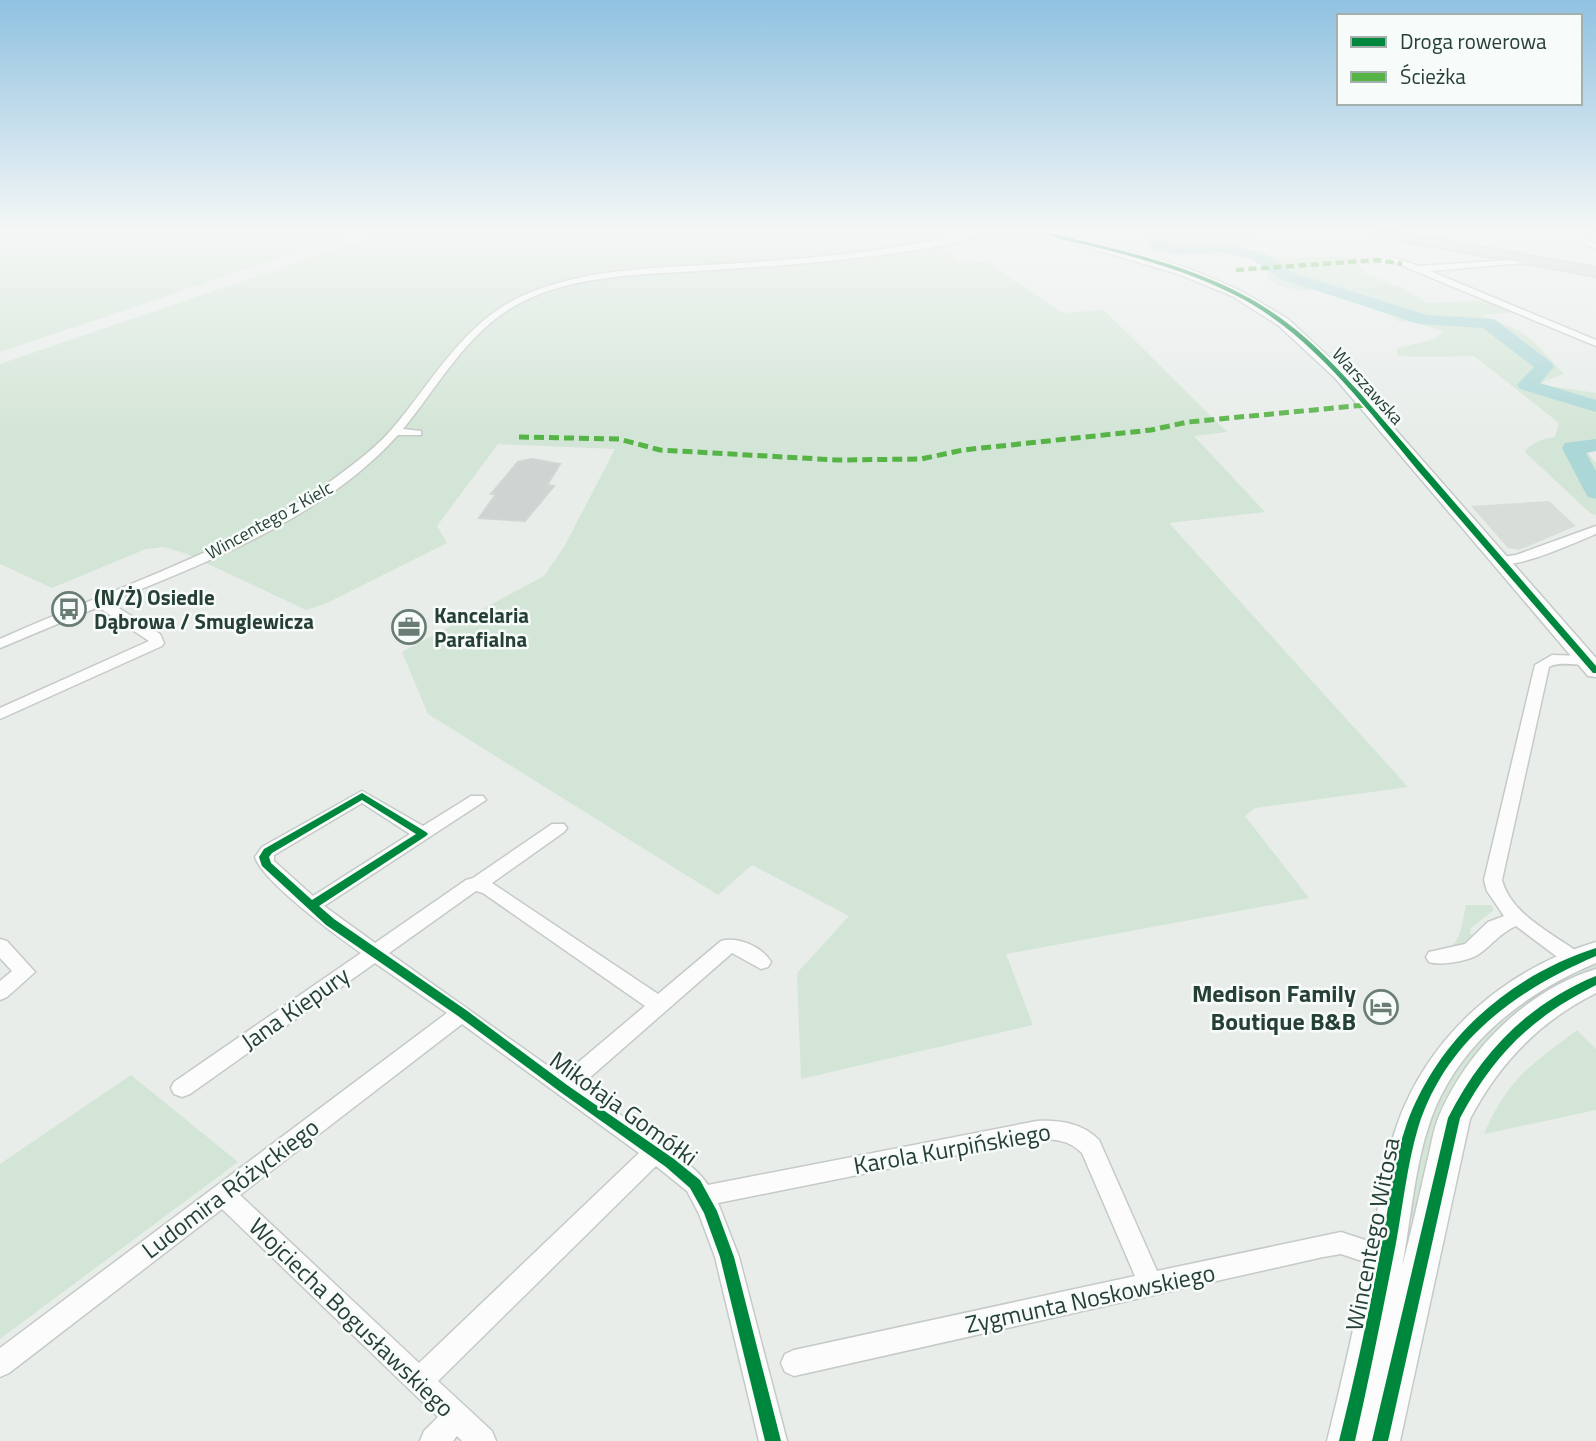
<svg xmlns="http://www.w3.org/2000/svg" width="1596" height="1441" font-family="'Titillium Web',sans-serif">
<rect width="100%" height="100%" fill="#e8edea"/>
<path fill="#d7deda" d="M1549,501L1576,526L1519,550L1508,548L1471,506Z"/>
<path fill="#d3e5d6" d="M0,232H356L0,352Z
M386,232H1029L1047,237L941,246L959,263L986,262L1063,313L1104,310L1227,432L1194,436L1265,512L1169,523L1408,787L1255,808L1245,816L1309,898L1006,954L1033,1025L801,1079L797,973L849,916L752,865L718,895L428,714L402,652L544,576L564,547L615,449L498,444L437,526L447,543L327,603L306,610L187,554L164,547L146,549L52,588L0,564V364Z
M1147,232H1241L1240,234L1264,239L1267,242L1239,245C1272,267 1319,252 1357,258L1360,267L1366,274L1407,290L1427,303L1487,301L1514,312L1481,315L1515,329L1532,340L1564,374L1537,384L1596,393V448L1586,451L1596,463V515L1590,513L1525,452C1531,442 1543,439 1555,437L1559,423L1474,356L1416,357L1397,355V348L1432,340L1443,332L1418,323L1398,321L1387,311L1326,290H1296L1278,285L1267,277L1270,267C1233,237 1195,254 1152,249Z
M1466,905H1491L1494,910L1471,928L1470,934L1476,936L1474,941L1446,950C1462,942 1462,921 1466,905Z
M1596,964V968C1538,993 1484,1030 1452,1086C1448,1094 1442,1102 1440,1111C1430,1146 1427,1186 1421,1223L1406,1217L1424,1126L1460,1058L1522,1003Z
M1577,1030L1596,1049V1110L1484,1134C1508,1078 1531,1065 1577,1030Z
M131,1075L238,1162L0,1339V1164Z"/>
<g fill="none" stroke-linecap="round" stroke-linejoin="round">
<path fill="#acd7d7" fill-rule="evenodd" d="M1150,232H1164L1169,240L1166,243L1174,245L1225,242L1265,254L1293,273L1427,315L1494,319L1552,363L1554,367L1540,383L1596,400V412L1520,389L1517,385L1534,367L1483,328L1419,324L1281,279L1253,260L1224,252L1174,255L1154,249L1148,242L1152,238Z
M1596,439V451L1586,453L1596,471V499L1588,497L1585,492L1562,448L1565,443Z"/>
</g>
<path fill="#cfd4d2" stroke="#d1d6d3" stroke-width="2" d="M532,459L560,464L547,485L554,486L525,521L479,518L496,494H491L518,462Z"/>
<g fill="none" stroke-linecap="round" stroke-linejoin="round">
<g stroke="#c5cac7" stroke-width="3">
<path id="street" d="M967,232H980C953,248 889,254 856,258C804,265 751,267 698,271C635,275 563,275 508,310C463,339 436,389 403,429L421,431V435H398C323,518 210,561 109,602L160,634L164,643L162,646L0,719V708L149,641L98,607L0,648V639C117,586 245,548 347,469C363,457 379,444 392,429C432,383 462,324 520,297C582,268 657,268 724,264C806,259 887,253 967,232Z
M1557,232H1568L1596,244V249Z
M1391,257L1419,266L1542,258V262H1539L1430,271L1596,340V346L1391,261Z
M1596,526V534C1576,542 1509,574 1493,561L1495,558L1516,555Z
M1552,655L1586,656L1593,660C1581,670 1563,659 1549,667L1502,880C1511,915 1554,934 1582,955L1585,960L1582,965L1575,967L1568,965L1516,926C1500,933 1493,944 1479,954C1469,961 1441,966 1429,962L1426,957L1429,952L1465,944L1488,922L1504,916L1487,891L1484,880L1535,665Z
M362,791L423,826L471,796H483L486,800L324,906L375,943L466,880L473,878L552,824H564L567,828L564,832L492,883L658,994L721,941C738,936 762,947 771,962L768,967L761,969L732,953L579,1087C608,1108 692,1158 708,1185L1037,1121C1060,1120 1082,1123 1099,1140L1157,1271L1341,1232L1395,1250L1398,1258L1395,1266L1386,1269L1341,1254L1323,1257L794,1376L785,1372L781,1363L785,1354L794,1350L1135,1276L1082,1153C1069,1140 1055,1139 1037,1139L718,1203L739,1257L787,1441H759L715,1257L699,1214L687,1191L656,1166L438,1381L492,1431L496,1441H462L457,1436L453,1441H420L424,1431L438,1417L222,1209L9,1373L0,1377V1348L447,1013L375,963L190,1094L182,1097L174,1094L171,1088L174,1082L361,953C338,937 262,881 255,857L262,847ZM362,803L410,834L313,896L274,861V855ZM476,891L483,893L645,1006L562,1076L389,953ZM462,1024L639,1153L419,1363L240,1195Z
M0,939L7,941L35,972L7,997L0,1000V981L12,971L0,958Z"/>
</g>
<g stroke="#c4cac7" stroke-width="3">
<path id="secondary" d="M1035,232H1055L1187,268L1241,291L1288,319L1345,372L1596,658V677L1588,676L1335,378L1278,325L1232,296L1178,274Z
M1596,942V963C1522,994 1455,1046 1429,1125C1414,1170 1411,1220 1402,1267C1411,1232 1419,1197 1427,1162C1431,1147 1433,1130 1439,1116C1467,1050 1527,990 1596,969V993C1540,1021 1499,1063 1470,1119L1400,1441H1327C1343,1377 1357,1314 1370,1249C1379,1208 1383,1165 1397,1125C1429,1035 1505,969 1596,942Z"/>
</g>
<g stroke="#c3cbc8" stroke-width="4">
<path id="primary" d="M1370,232H1396L1596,268V276L1376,236Z"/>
</g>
<use href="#street" fill="#fcfcfc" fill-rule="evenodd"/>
<use href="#secondary" fill="#fcfcfc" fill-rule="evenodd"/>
<use href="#primary" fill="#d0d6d4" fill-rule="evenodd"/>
<path stroke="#56b346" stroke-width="4.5" stroke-dasharray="8 4.5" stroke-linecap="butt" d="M1236,270L1377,260L1402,264"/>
<path stroke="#56b346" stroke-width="5" stroke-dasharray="10 5" stroke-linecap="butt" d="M519,437L619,439L660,450L837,460L921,459L963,450L1151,430L1188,422L1365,405"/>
<g stroke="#f7fbf9" stroke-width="4">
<path id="cycleway" d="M1039,232H1046C1128,252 1218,270 1286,322C1314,343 1337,368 1360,393L1596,666V673H1593C1538,609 1482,545 1427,481C1369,413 1316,336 1235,295C1192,273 1146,260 1100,248C1080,243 1058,240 1039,232Z
M362,793L426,832L428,834L426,836L319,906L334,919L466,1010L567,1085L674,1159L700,1180L717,1211L734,1257L781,1441H765L720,1257L704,1213L690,1188L666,1167L559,1091L458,1016L326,925L262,866L259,857L264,849ZM362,800L416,834L312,900L271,863L269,857L272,853Z
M1596,948V956C1516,990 1445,1041 1418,1128C1407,1165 1403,1205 1396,1243C1383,1309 1370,1375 1355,1441H1339C1355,1377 1369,1313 1381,1248C1389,1207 1393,1162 1407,1123C1439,1037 1510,976 1596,948Z
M1596,976V985C1531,1018 1494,1054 1460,1118L1388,1441H1372L1448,1118C1474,1067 1508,1025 1558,995C1570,988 1583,981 1596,976Z"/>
</g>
<use href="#cycleway" fill="#00873e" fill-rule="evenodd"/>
</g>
<linearGradient id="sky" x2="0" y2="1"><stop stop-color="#90c2e1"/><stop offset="0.53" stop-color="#f5f7f6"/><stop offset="1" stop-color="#f5f7f6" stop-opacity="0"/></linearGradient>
<rect width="1596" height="434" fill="url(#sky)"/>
<defs>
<g id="bus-ring" transform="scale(1.75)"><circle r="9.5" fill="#f7fbf9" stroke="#6a7d75" stroke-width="1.5"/><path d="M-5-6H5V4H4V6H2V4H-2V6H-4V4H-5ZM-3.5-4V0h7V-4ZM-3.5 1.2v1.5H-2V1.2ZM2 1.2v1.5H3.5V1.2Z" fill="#6a7d75"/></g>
<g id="office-ring" transform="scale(1.75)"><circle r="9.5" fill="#f7fbf9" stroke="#6a7d75" stroke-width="1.5"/><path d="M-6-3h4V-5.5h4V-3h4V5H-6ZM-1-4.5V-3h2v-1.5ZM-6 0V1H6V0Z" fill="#6a7d75"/></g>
<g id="hotel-ring" transform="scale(1.75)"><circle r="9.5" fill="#f7fbf9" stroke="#6a7d75" stroke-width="1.5"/><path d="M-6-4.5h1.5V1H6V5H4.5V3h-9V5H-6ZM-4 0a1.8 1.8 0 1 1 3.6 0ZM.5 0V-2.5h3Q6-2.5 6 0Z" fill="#6a7d75"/></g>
</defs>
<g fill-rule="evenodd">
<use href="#bus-ring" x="69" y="609"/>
<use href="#office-ring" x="409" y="627"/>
<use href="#hotel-ring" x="1381" y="1007"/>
</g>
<g text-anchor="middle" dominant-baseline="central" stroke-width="5" stroke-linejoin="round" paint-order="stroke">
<g font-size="18" fill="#264036" stroke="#f7fbf9">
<text transform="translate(1368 386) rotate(48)">Warszawska</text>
<text transform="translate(269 520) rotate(-29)">Wincentego z Kielc</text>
</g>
<g font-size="21" font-weight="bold" fill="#264036" stroke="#f7fbf9" text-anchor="start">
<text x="94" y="597">(N/Ż) Osiedle<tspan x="94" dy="24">Dąbrowa / Smuglewicza</tspan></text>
<text x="434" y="615">Kancelaria<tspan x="434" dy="24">Parafialna</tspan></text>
</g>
<g font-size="24" font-weight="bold" fill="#264036" stroke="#f7fbf9" text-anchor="end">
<text x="1356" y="993">Medison Family<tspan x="1356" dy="28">Boutique B&amp;B</tspan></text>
</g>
<g font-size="24" fill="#264036" stroke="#f7fbf9">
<text transform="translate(295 1008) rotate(-35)">Jana Kiepury</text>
<text transform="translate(624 1108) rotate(36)">Mikołaja Gomółki</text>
<text transform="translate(952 1148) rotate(-10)">Karola Kurpińskiego</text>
<text transform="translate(230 1188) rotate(-37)">Ludomira Różyckiego</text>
<text transform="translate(1372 1234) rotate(-79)">Wincentego Witosa</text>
<text transform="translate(1090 1298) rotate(-12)">Zygmunta Noskowskiego</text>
<text transform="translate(352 1317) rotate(44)">Wojciecha Bogusławskiego</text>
</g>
</g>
<rect x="1337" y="14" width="245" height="91" fill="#f7fbf9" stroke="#a3b0ab" stroke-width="2"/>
<rect x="1351" y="37" width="35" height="10" fill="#00873e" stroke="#a3b0ab" stroke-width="2"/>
<text x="1400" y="49" font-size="21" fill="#264036">Droga rowerowa</text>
<rect x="1351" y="72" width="35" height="10" fill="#56b346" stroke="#a3b0ab" stroke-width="2"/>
<text x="1400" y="84" font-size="21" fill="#264036">Ścieżka</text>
</svg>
